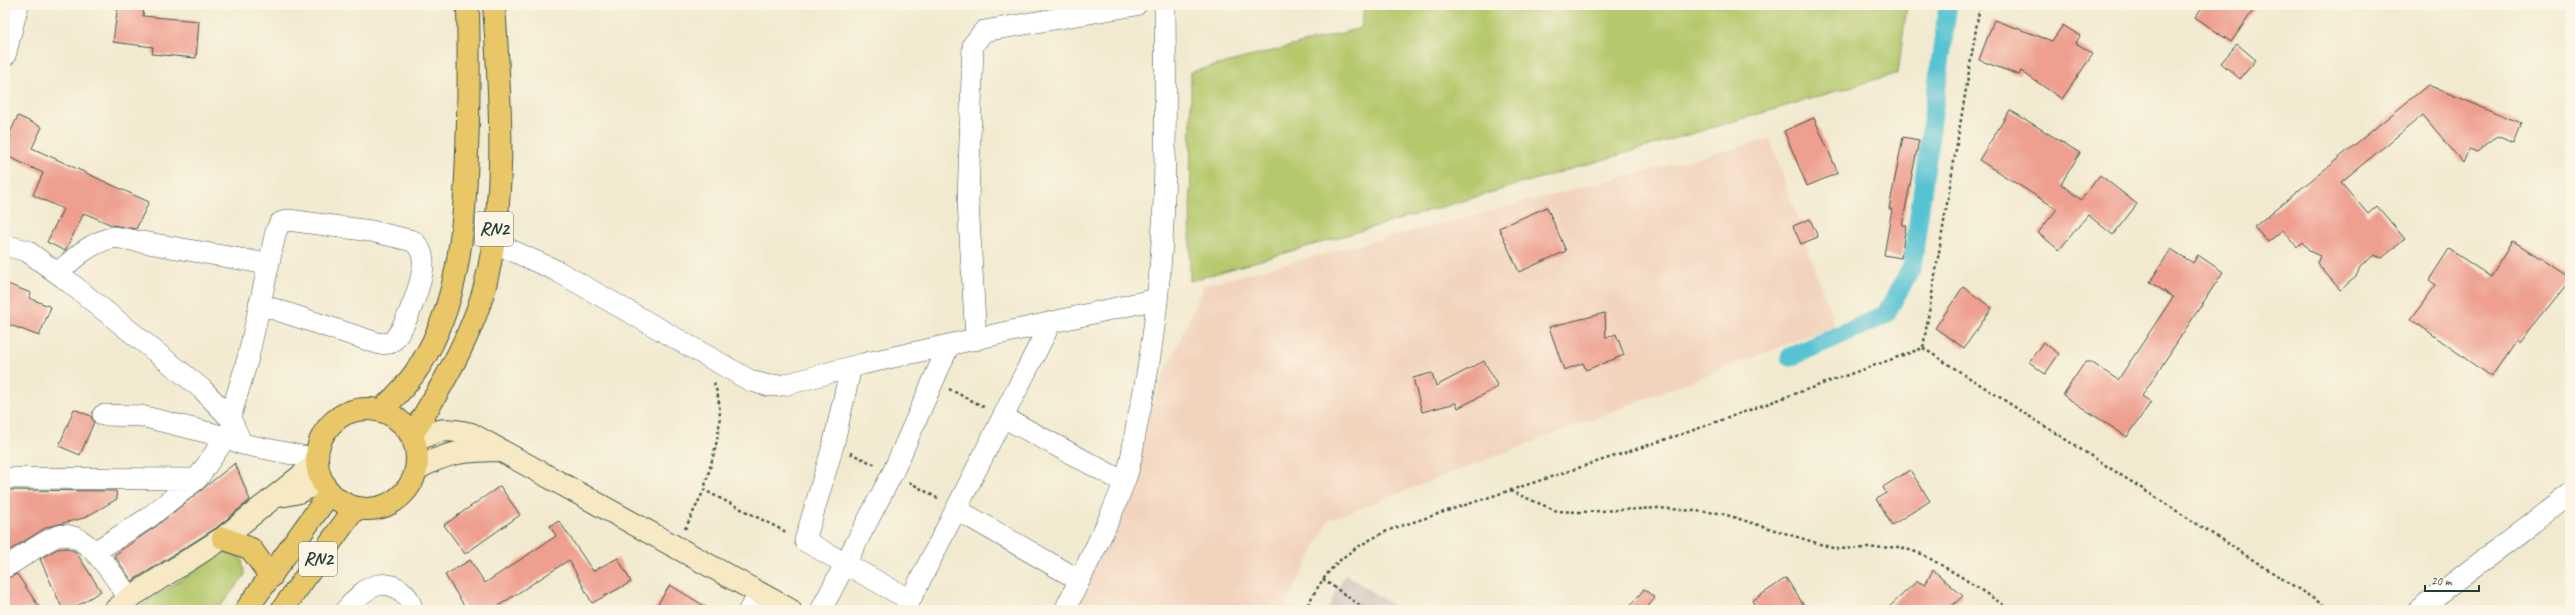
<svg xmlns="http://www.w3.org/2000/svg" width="2575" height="615" font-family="Caveat,sans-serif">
<rect width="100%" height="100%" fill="#fcf5e5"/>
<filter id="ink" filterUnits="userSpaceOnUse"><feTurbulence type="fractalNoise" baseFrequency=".025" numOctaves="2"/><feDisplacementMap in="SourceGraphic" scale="8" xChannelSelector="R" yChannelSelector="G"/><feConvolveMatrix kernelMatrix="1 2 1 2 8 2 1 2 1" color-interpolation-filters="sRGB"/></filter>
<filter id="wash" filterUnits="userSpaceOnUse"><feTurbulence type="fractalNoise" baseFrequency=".012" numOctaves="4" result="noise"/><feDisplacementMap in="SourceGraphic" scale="16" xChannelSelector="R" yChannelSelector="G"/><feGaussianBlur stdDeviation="0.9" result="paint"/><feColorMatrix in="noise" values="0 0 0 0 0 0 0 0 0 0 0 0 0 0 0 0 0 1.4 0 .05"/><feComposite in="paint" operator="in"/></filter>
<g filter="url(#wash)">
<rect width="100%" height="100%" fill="#f2ead0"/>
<path fill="#f2d4be" d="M1770,139L1835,326L1329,520L1283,610H1061L1204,285Z"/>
<path fill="#cfc0ba" d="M1345,574L1400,610H1327Z"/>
<path fill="#b5c86c" stroke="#6a8250" d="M1364,5H1907L1898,73L1190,281L1191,72L1361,28Z
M224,551L242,559L245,575L217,610H140L138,608Z"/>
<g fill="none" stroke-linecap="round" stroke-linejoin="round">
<path stroke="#57c3d2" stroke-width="19" d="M1790,357L1885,315L1912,267L1948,5"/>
</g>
<g id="blocks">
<path fill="#ee9f8f" d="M118,5H144L143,16L199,21L196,58L152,54L153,47L113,42Z
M2204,5H2257L2231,42L2195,17Z
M1994,20L2052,41L2063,25L2080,36L2076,43L2093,54L2062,99L2021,71L2019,75L1979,60Z
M2237,44L2256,60L2240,79L2221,63Z
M2428,85L2521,123L2513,143L2497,136L2477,152L2469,149L2463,163L2423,115L2341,182L2368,214L2377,206L2405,239L2382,258L2374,255L2360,267L2356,277L2340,290L2317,263L2320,256L2311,252L2302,242L2297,247L2283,230L2268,242L2254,227Z
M2010,110L2080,153L2061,184L2081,200L2100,175L2137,204L2113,235L2088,215L2059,250L2038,233L2057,209L1979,160Z
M18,116L42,127L32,148L149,202L136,229L112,225L84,213L65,251L47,242L63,209L33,195L43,173L5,155V143Z
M1814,118L1838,173L1807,186L1784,131Z
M1903,137L1919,140L1902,225H1906L1901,258L1884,255L1892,209H1889Z
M1547,207L1566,251L1519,272L1499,228Z
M1810,219L1818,237L1801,244L1793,226Z
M2513,241L2570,277V279L2519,342L2517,340L2491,377L2411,319L2436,285L2429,280L2449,249L2491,277Z
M2171,249L2193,263L2198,255L2223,272L2142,396L2151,402L2127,437L2063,395L2085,362H2091L2118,380L2173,297L2150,282Z
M5,283L31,293L29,298L51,307L39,336L5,323Z
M1963,287L1992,308L1964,348L1935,328Z
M1605,313L1606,338L1616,334L1624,355L1586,370L1583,363L1564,370L1549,327Z
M2043,342L2059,354L2045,374L2029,362Z
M1484,361L1498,387L1458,408L1456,403L1422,412L1413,378L1432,373L1436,386Z
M74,409L91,416L94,422L80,455L59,446Z
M235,463L250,500L216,528L132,581L114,555L155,527Z
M1910,470L1930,501L1892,525L1876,499L1886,493L1883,487Z
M500,486L520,515L465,554L444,525Z
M5,490L116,491L117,499L84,518L47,527L5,553Z
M559,521L593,571L618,558L631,582L592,603L569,560L492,610H467L445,575L470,560L485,583L556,536L550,526Z
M67,548L76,552L101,591L71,610H63L40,559L57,549Z
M1933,570L1963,596L1947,610H1886L1917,581L1925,585Z
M17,574L41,610H5V579Z
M1786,578L1807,610H1758L1752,601Z
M670,585L711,610H654Z
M1644,589L1655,598L1645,610H1627Z"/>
</g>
</g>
<g filter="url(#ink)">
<use href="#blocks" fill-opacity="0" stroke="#3f574b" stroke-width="1"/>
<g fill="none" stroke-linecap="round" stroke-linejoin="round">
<g stroke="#3f574b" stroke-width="22">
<path id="minor" d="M5,56L18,5
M493,242L557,271L751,381L769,386L784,385L862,364L1157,299
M5,245L27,251L64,278L202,389L230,418L242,444
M58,273C75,257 90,243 114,237L268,264
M976,340L968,201L973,45L984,31L1136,5
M851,367L833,446L805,541L910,600
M103,415L141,416L226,437L242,444L317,459
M1003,417L1124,482
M230,418L248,358L276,231L280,223L288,220L371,231L413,241C420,247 424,256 423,265C422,283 404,334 390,343L380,344L259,304
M5,478L197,479
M956,509L1079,580
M96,551L148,518L197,479L226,437
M5,567C21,559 44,540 58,536C87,528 115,579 129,598
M346,610C354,601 365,587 378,585C395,582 410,594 412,610
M749,610L761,594
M821,610L893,472L949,345
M905,610L1051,322
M1065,610C1086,565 1111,521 1127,474C1133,456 1134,436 1138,419C1169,283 1166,143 1165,5
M2418,610L2570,494"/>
</g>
<g stroke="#3f574b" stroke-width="24">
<path id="secondary" d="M415,442C437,428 446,428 471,434L790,610
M417,469C448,451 466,451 500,450
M285,495L299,492L322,481
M115,610L129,598L223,538L317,463"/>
</g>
<g stroke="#3f574b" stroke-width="24">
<path id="trunk" d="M317 459a50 50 0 1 1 100 0a50 50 0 1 1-100 0Z
M381,410C457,346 464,243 467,151C469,102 469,54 468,5
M412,435C440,389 471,338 485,286C508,194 500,98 494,5
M223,538L251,549L271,577
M246,610L330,493
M282,610L355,508"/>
</g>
<path stroke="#3f574b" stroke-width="2.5" stroke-dasharray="3 3" stroke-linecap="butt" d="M1923,348L2331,610
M714,383C728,420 713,453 704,490L788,533
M949,389L986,408
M850,453L876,465
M909,482L939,499
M1510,491L1557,511L1580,512L1658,508L1720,513L1836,549L1900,547L1922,554L1960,576L2011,610
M685,529L704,490
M1323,579L1366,610
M1305,610C1329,564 1343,553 1389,530L1688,432L1923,348L1980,5"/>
<use href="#minor" stroke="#fff" stroke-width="21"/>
<use href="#secondary" stroke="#f6e9c3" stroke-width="22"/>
<use href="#trunk" stroke="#e9c769" stroke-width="22"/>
</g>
</g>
<g text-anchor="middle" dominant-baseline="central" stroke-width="4" stroke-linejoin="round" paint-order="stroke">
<g fill="#fcf5e5" stroke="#617469" stroke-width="1">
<rect x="475" y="212" width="38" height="34" rx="3"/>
<rect x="299" y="542" width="38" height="34" rx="3"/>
</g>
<g font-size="19" font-weight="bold" fill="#1f3d34">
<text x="494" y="229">RN2</text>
<text x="318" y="559">RN2</text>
</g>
</g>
<rect width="2575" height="615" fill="none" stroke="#fcf5e5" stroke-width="20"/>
<path d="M2425 585v6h54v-6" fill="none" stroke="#1f3d34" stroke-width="2"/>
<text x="2431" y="585" font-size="12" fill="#1f3d34" stroke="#fcf5e5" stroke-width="3" paint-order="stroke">20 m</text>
</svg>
